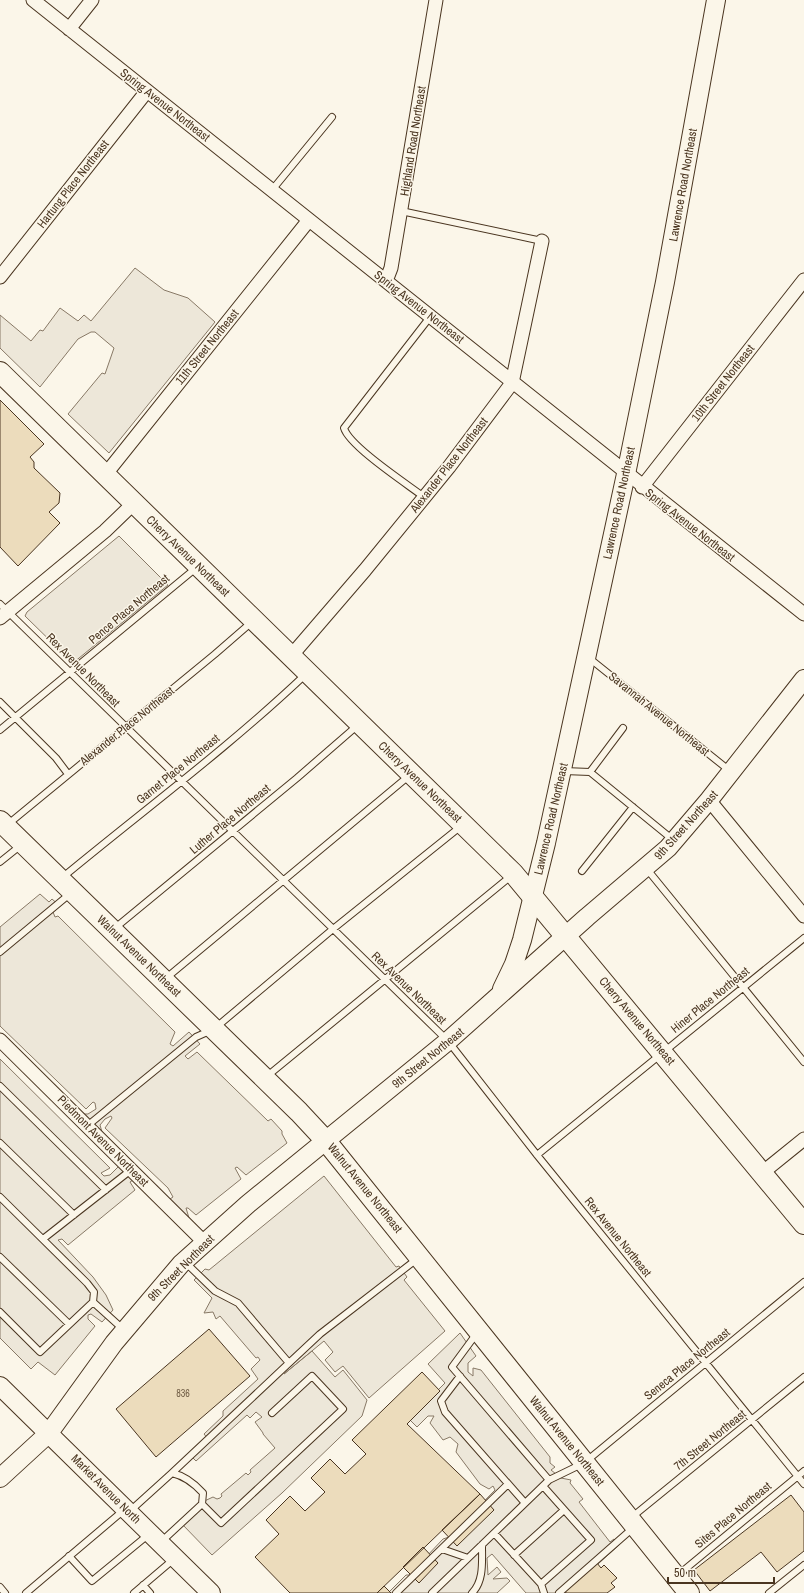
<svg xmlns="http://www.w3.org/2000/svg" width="804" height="1593" font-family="'Archivo Narrow',sans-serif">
<rect width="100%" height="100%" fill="#fbf6e9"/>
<path fill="#ede7d9" stroke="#887966" d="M135,268L164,290L188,298L215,322L109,453L68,414L102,373L105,374L114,348L95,332H91L78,339L40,387L0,348V315L31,341L40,330L43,331L60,308L78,321L84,315L91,321Z
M119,536L168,585L73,663L25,616L27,612Z
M40,894L49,902L52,899L60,906L53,912L55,917L58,916L175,1032L170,1044L173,1046L189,1032L200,1044L185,1056L188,1059L197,1052L268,1121L271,1119L282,1131V1134L287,1143L246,1175L237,1167L235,1168L241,1179L196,1215L188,1208H186L189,1218L170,1199L173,1197L168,1188L105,1128L112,1118L111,1116L105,1119L100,1125L102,1132L84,1114H88L96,1109L95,1103L93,1102L86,1109L0,1026V927Z
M0,1059L110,1168L101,1173L104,1176L110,1175L119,1166L133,1180L130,1182L135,1190L68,1245L62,1239L58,1240L93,1277L106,1295L113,1310L102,1322L91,1314L88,1315V1319L95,1326L55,1375L38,1362L31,1369L0,1338Z
M324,1176L396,1267L399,1266L407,1277L404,1280L445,1331L369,1398L343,1366L335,1372L325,1360L333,1352L324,1341L284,1374L312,1351L335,1377L343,1370L367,1400L362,1416L282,1493L212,1555L181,1523L198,1504L213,1497L217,1499L220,1498L222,1496L221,1494L246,1473L248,1475L251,1472L250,1470L275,1448L263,1434V1433L255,1422L262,1417L256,1412L250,1418L247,1415L196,1461L192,1457L209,1440L204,1434L223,1416V1411L258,1379L251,1369L260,1360L258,1357L256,1358L220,1316L216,1319L213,1312L204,1313L212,1298L194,1280L205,1269L209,1270Z
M460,1333L476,1356L468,1363V1372L473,1376V1368L481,1370L550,1457V1463L555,1467L551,1470L561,1478L571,1480L570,1483L583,1499L579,1502L610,1542L614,1539L619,1545L566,1593H526L492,1554L487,1558L488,1575L497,1567L501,1572L493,1579L507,1578L510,1581L497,1593H388L406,1575H409L443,1539L449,1537L495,1490L493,1486L489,1489L480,1484L456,1452L458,1444L450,1437L443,1440L430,1423L434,1416H428L417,1427L409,1419L445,1383L428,1364Z"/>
<path fill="#ecdcbc" stroke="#4a3520" d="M0,400L44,444L30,457L34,462V468L60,493L59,503L49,512L60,523L18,566L0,547Z
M209,1329L250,1376L156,1457L116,1409Z
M422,1372L440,1391L407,1424L480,1494L377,1593H290L255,1557L279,1534L266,1520L290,1496L305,1511L325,1492L311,1478L330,1459L345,1474L366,1454L352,1440Z
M480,1494L494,1510L457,1546L442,1530Z
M791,1495L804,1512V1551L777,1572L761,1552L710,1591L694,1570Z
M423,1547L438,1563L419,1583L403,1567Z
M597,1563L601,1568L604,1565L617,1578L611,1583L615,1587L607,1593H566L565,1591Z
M384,1586L391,1593H377Z"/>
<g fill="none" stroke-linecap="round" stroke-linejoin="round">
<g stroke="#4a3520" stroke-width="8">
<path id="lane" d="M272,190L332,117
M401,211L542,241
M424,497C407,484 349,446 344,428L430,317
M0,604L448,1041L537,1155L804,1484
M589,658L730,771
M0,702L56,758L68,774
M0,730L196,568
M564,771L590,772L672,839
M590,772L623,728
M7,825L215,654L253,621
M0,862L20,846
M646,868L804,1062
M582,871L633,807
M63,877C144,810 229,747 306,674
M115,928L297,778L358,725
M0,952L71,893
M165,979L410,775
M266,1077L511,876
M0,1086L106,1190
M87,1126L196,1037L214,1029L333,929L460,827
M0,1143L74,1215
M537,1155L804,938
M0,1197L87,1283L94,1292L93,1302
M43,1239L131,1170
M0,1257L69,1324
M186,1263L215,1291L238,1303L289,1363L320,1334L417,1259
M0,1312L40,1352L93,1302L124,1330
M477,1333L452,1367L549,1480
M460,1376L441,1401L445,1412L525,1503
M172,1473L289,1363
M202,1504L221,1523L343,1409L312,1376L272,1413
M130,1511L172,1473C185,1476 194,1483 203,1493L202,1504L162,1541
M632,1517L804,1377
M494,1533L541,1584L591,1540L543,1486
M442,1549L468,1558
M514,1555L564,1510
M69,1556L92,1581L148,1535
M678,1575L804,1471
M541,1584L544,1593
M143,1585L150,1593
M0,1587L5,1593
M26,1593L124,1510
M134,1593L174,1559
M396,1593L508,1484
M432,1593L549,1480L584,1463L804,1282
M472,1593C484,1581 482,1562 482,1545
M559,1593L633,1528
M769,1593L804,1565"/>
</g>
<g stroke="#4a3520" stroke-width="15">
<path id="street" d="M33,0L804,614
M69,29L92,0
M0,277L147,91
M386,281L391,268L436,0
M105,475L309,220
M642,487L804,280
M0,618L105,531L134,503
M291,656L365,570L449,467L512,383L542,241
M709,800L804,916
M0,1040L205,1243
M762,1173L804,1139"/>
</g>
<g stroke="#4a3520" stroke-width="20">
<path id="secondary" d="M502,989L514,964L522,940L546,843L626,474L665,282L716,0
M0,1386L211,1593
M0,1478L49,1433L114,1343L181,1264L248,1204L448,1041L587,917L668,848L709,800L804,679"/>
</g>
<g stroke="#4a3520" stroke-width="22">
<path id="primary" d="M0,372L513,873L804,1224
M0,821L299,1112L326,1141L689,1593"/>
</g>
<use href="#lane" stroke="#fbf6e9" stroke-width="6"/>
<use href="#street" stroke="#fbf6e9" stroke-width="13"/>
<use href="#secondary" stroke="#fbf6e9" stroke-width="18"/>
<use href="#primary" stroke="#fbf6e9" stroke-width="20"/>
</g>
<g text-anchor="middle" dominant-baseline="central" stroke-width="3" stroke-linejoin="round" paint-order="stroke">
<g font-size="10" fill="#725f47">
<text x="183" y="1393">836</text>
</g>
<g font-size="12" fill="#4a3520" stroke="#fbf6e9">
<text transform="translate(165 105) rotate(38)">Spring Avenue Northeast</text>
<text transform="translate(413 141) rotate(-81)">Highland Road Northeast</text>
<text transform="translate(73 184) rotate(-52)">Hartung Place Northeast</text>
<text transform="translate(683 185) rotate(-80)">Lawrence Road Northeast</text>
<text transform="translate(419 307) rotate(38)">Spring Avenue Northeast</text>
<text transform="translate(207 347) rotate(-51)">11th Street Northeast</text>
<text transform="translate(723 383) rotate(-52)">10th Street Northeast</text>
<text transform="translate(449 465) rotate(-52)">Alexander Place Northeast</text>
<text transform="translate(619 503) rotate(-78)">Lawrence Road Northeast</text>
<text transform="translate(690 525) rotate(38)">Spring Avenue Northeast</text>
<text transform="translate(188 556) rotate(44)">Cherry Avenue Northeast</text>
<text transform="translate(129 609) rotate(-40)">Pence Place Northeast</text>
<text transform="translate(83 670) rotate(45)">Rex Avenue Northeast</text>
<text transform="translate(659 714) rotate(39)">Savannah Avenue Northeast</text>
<text transform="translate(127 726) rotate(-39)">Alexander Place Northeast</text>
<text transform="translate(178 769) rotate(-39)">Garnet Place Northeast</text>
<text transform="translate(420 782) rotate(44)">Cherry Avenue Northeast</text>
<text transform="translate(230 819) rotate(-40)">Luther Place Northeast</text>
<text transform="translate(551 819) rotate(-77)">Lawrence Road Northeast</text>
<text transform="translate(686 825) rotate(-48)">9th Street Northeast</text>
<text transform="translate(139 956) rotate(44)">Walnut Avenue Northeast</text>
<text transform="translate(409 988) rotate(44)">Rex Avenue Northeast</text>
<text transform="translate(710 1000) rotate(-39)">Hiner Place Northeast</text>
<text transform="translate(637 1021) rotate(50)">Cherry Avenue Northeast</text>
<text transform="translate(428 1058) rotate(-39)">9th Street Northeast</text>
<text transform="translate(103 1141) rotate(45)">Piedmont Avenue Northeast</text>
<text transform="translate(365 1188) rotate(51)">Walnut Avenue Northeast</text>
<text transform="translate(618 1237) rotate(51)">Rex Avenue Northeast</text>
<text transform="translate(181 1268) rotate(-45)">9th Street Northeast</text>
<text transform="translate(687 1364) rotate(-39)">Seneca Place Northeast</text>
<text transform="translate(710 1440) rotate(-39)">7th Street Northeast</text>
<text transform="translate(567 1441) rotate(51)">Walnut Avenue Northeast</text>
<text transform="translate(106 1489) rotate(45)">Market Avenue North</text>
<text transform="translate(733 1515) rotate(-40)">Sites Place Northeast</text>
</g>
</g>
<path d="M668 1577v6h106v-6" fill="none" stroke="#4a3520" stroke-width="2"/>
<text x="674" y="1577" font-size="12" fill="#4a3520" stroke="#fbf6e9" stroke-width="3" paint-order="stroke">50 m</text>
</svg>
